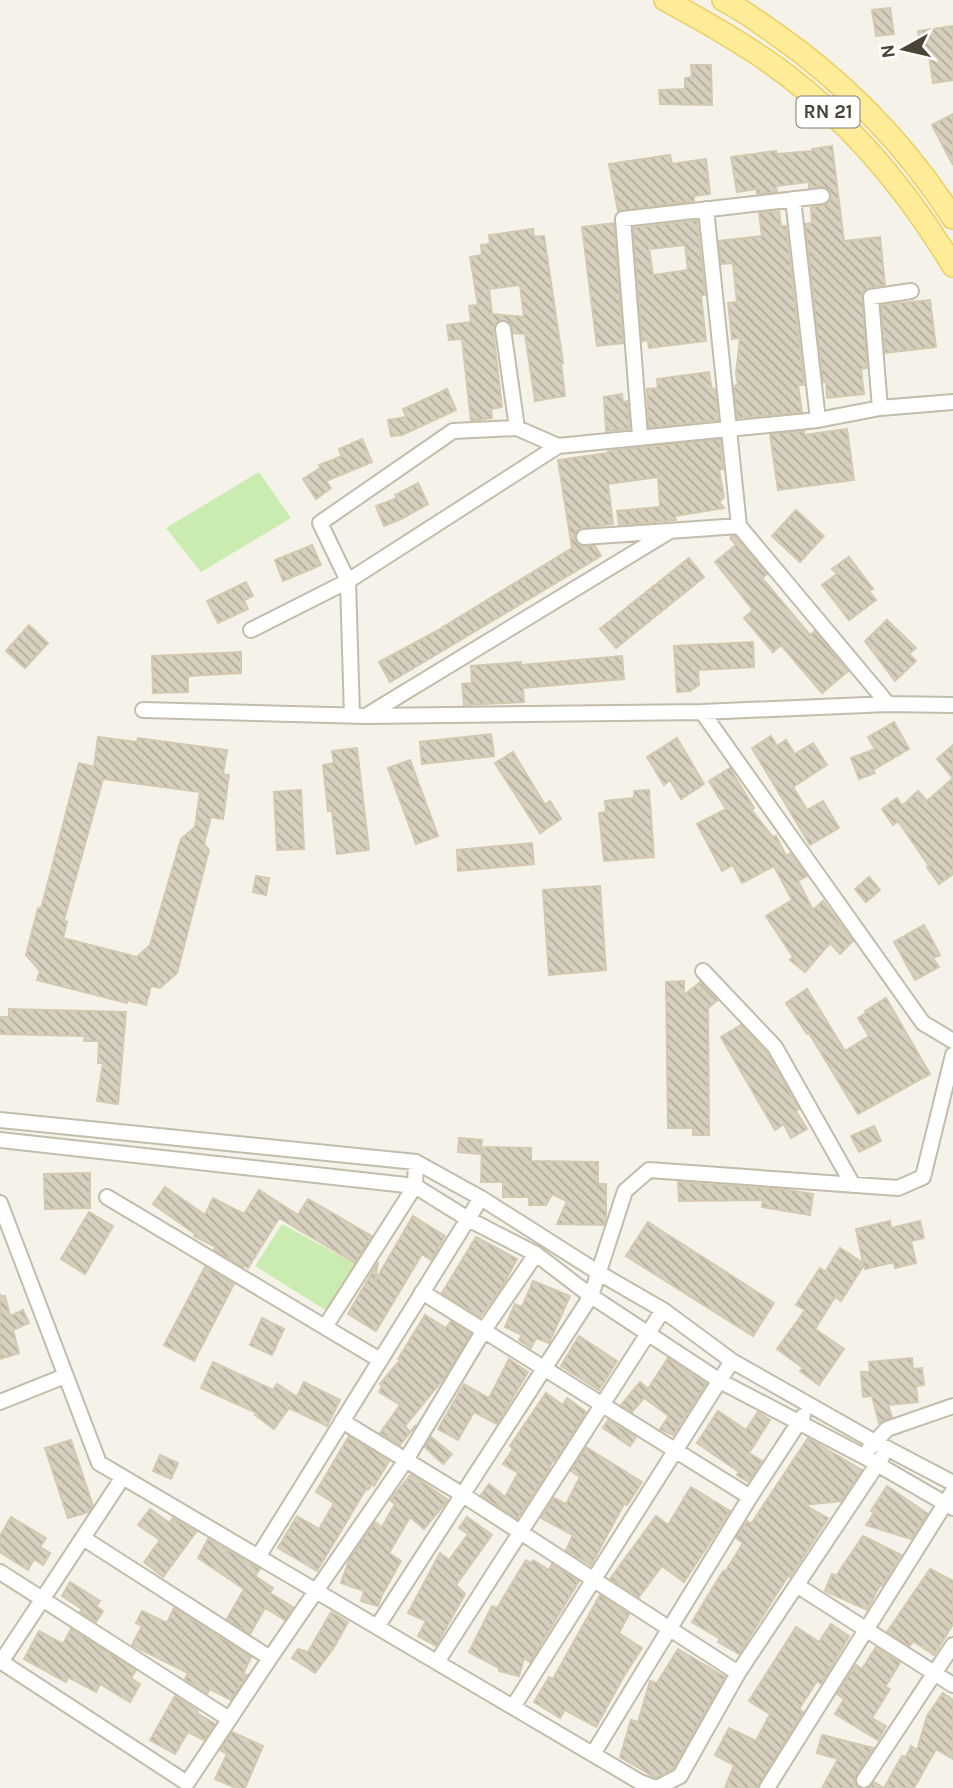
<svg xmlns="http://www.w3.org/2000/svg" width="953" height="1788" font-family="Karla,sans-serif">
<defs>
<pattern id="building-back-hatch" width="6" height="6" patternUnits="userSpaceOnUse" patternTransform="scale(1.75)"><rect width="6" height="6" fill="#d8d0be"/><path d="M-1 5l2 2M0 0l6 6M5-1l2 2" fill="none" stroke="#b1aa9b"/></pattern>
</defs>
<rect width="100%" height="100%" fill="#f5f3e9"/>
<path fill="#cbecb0" d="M259,472L291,518L201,572L166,528Z
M282,1224L357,1265L327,1311L255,1266Z"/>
<path fill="url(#building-back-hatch)" stroke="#d3c9b0" stroke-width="2" fill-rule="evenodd" d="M890,8L894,34L876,36L872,10Z
M953,26V80L933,83L928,49L921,50L918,31Z
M691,65H711L712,105L660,104L659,90L685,89V78L692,77Z
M953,114V165L932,125Z
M832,146L844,241L880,237L885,285L869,288L862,294L867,368L861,369L864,394L827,398L826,382H823L805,224L812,223L811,207L824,205L830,200V191L822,186L809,188V182L776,186L777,192L757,194L756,189L737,192L731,157L776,151L777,154L812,151V149Z
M670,155L672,164L706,159L710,194L694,196V201L618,211L609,164Z
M779,211L781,226H786L804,385H798L802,412L737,418L734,386L738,385L736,373L740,338L732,339L728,303L737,302L733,263L721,264L719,241L762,236L759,213Z
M697,220L705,295H701L706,341L649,348L648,340L642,341L633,228ZM685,245L688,270L653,275L649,249Z
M614,223L623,343L597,346L582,227Z
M533,229L534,237L544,236L563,363H561L565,396L535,401L525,334L513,333L510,323L501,320L494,325L493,330L502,407L491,409L492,418L471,421L462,339L449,340L447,325L471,322L469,306L478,305L470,257L482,255L481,245L490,244L489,235ZM520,285L524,317L492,314L489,289Z
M930,300L936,347L885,353L881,305Z
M709,372L712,390L715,389L718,420L649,427L647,389L658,388L657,379Z
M447,389L456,410L402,435L391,436L388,420L406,417L403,409Z
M622,394L623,402L628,401L630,429L606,431L604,397Z
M847,429L854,480L778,490L770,434L804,431V435Z
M362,439L372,462L326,481L331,488L316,499L303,479L320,468L319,465L342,456L339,449Z
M720,439L723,469L719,470L724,497L719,502L724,508L675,516L676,520L619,525L617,511L660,507L658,477L608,484L613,524L583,528L576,532L574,537L580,546H595L601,556L390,682L379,662L435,632L572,548L558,460L608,453V451Z
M418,483L428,504L403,518L384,526L376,506L397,498L395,495Z
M796,510L824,536L800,562L772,536Z
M732,536H735L767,574L762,578L810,635L815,631L848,671L822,693L781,645L773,652L744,618L753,610L715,562L736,545L730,538Z
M312,545L321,565L283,581L275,560Z
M849,557L873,589L869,591L876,600L849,620L822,585L837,574L832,569Z
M689,558L704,577L616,648L600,629Z
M246,582L253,596L244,600L248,609L218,623L207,601Z
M887,620L916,648L909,654L916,661L895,681L865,641Z
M29,625L48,643L25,668L6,651Z
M753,642L754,667L698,670L699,685L690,691L677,692L674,646Z
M241,652V673L188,676V692L153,693L152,656Z
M622,656L624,679L523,688L524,702L464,705L462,684L472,683L471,666L521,662V665Z
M894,722L909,749L873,770L875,773L859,779L851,758L875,749L868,737Z
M491,734L494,756L422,764L420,742Z
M771,736L777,746L786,740L795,754L813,743L827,765L793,787L807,810L823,801L839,828L810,845L752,748Z
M98,737L137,742L138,738L227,750L223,774L229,775L223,819L211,817L204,844L209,850L177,973L160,988L151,986L146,1005L127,1000V1003L37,980L40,971L26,955L38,908L41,909L79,763L94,767ZM103,779L200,792L195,827L181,839L150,945L137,957L63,938L67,922L64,920Z
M677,738L704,784L681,799L670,780L664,785L647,757Z
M953,745V778L937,759Z
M357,748L369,850L337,854L332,811H328L323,765L334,763L332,751Z
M513,752L545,805L550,801L561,819L540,833L495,763Z
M410,760L438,836L416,844L388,768Z
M730,768L754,808L751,810L773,837L776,836L786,856L791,853L805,874L807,876L798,881L813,910L823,901L853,941L840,954L830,943L805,972L790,960L793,957L766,916L792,900L774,866L742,883L733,865L722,871L697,824L726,809L709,781Z
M953,778V874L939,884L927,867L929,866L898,821L893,825L882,809L897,798L902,806L918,791L927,801Z
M301,790L304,849L277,850L274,792Z
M649,790L654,857L604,861L599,813L606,812L605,801L634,798V791Z
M532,843L534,864L458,871L457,850Z
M256,876L269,878L266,895L253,892Z
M869,877L880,890L866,902L855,889Z
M600,886L606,970L549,975L543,890Z
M924,925L940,955L933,958L939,967L915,980L894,942Z
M684,981V995L700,982L718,1000L708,1008L709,1135H693V1128H668L666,982Z
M807,989L845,1051L869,1036L858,1018L866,1013L865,1011L886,998L930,1074L858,1114L809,1033L807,1034L786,1003Z
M9,1009L126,1012L118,1104L97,1101L103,1063H98L99,1041H84L85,1036L0,1034V1017H9Z
M741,1025L767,1053L799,1109L796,1111L807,1129L791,1138L784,1124L775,1130L721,1037Z
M874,1126L881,1141L859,1152L851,1136Z
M459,1138L482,1140L480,1154L458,1152Z
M482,1147L531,1148V1161L598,1162V1184H606V1217L604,1225L557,1224L567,1201L552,1194L546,1205H529V1197H503V1182H481Z
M90,1173V1208L45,1209L44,1174Z
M678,1182L788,1190L813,1194L810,1215L762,1207L763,1200L679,1201Z
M165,1187L205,1215L213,1198L244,1214L259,1190L298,1215L308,1199L372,1236L355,1263L279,1218L248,1268L244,1265L243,1267L214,1250L216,1247L194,1236L195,1234L153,1204Z
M89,1212L113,1226L85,1274L61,1259Z
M413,1216L445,1236L431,1260L422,1254L376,1331L348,1314L378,1262L375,1281Z
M890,1221L891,1228L920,1221L924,1238L911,1241L916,1263L895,1268L894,1262L865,1269L864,1265L841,1301L835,1297L815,1329L844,1349L819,1385L800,1371L803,1368L777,1349L805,1310L796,1305L820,1268L825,1272L840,1248L863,1263L856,1229Z
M648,1222L774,1303L753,1336L626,1256Z
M476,1237L517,1259L502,1287L480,1317L442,1293Z
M205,1267L234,1284L194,1361L164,1345Z
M533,1281L570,1296L549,1343L536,1338L531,1348L519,1340L522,1335L505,1327L515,1304L522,1307Z
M0,1294L1,1296H5L10,1316L23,1310L29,1323L13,1330L19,1353L0,1359Z
M425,1315L446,1328L451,1321L471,1334L445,1377L405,1426L410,1432L416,1425L400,1445L380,1433L400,1405L379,1392L382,1386L380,1384L400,1360L398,1359Z
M262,1318L284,1329L272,1355L250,1345Z
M579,1336L617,1361L599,1390L561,1366Z
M668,1358L706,1384L673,1435L660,1429L669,1416L644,1398L632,1412L621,1405L640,1382L648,1389Z
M912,1358L913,1369L922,1368L924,1385L916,1386L918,1402L888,1405L892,1417L879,1423L872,1396L863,1397L861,1372H870L869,1362Z
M509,1359L528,1372L497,1424L474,1412L458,1440L438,1429L464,1384L489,1398Z
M213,1362L273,1390L277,1384L297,1397L304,1382L340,1400L327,1426L289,1408L274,1429L255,1415L257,1413L201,1388Z
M546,1393L563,1405L567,1398L586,1412L555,1461L553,1460L548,1471L517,1519L481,1495L489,1484L505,1497L518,1473L503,1464L513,1449L510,1446Z
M718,1411L746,1430L758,1412L770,1420L749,1453L762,1461L748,1482L737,1475L739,1472L697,1443Z
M608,1420L636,1437L630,1446L603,1428Z
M349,1436L389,1461L374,1486L372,1484L368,1490L366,1489L317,1571L278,1548L297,1516L319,1529L334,1503L316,1492Z
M431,1437L452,1454L443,1464L425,1447Z
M808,1438L862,1470L841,1501L804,1505L828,1518L790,1577L788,1576L739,1654L718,1642L720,1639L692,1622L723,1571L725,1572L743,1543L736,1538L747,1521L751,1524Z
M71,1440L93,1506L89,1512L68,1518L45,1448Z
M586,1447L642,1482L627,1505L624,1504L591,1565L566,1550L573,1535L541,1518L554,1498L566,1504L580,1477L571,1471Z
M160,1455L178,1463L171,1479L153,1471Z
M411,1474L448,1500L424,1529L410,1517L389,1553L401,1561L382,1595L378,1606L361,1601L364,1591L341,1583L349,1560L375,1522L382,1527L395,1504L390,1500Z
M887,1486L928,1514L911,1539L866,1525L874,1513L871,1511Z
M691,1487L730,1511L684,1582L662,1566L639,1597L610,1579L656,1516L668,1525Z
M150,1509L170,1523L173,1518L196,1532L163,1577L144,1562L160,1540L138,1525Z
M11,1517L46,1538L40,1547L50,1553L43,1565L34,1559L28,1570L0,1552V1536Z
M467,1517L492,1535L456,1585L465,1594L436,1646L418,1636L426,1621L408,1613L440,1553L449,1560L468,1534L459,1528Z
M863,1536L901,1555L882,1586L880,1585L867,1610L825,1591L832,1574L836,1576Z
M208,1539L260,1569L255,1576L273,1588L270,1593L293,1607L285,1620L265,1608L250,1634L227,1619L244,1589L198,1558Z
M526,1560L531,1563L533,1560L549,1570L552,1564L579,1581L530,1662L524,1658L519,1676L499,1671V1668L469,1652L492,1606L497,1608Z
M930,1569L953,1581V1624L934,1655L913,1641L910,1646L887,1632Z
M70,1582L100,1601L96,1606L103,1611L96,1622L80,1612L82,1609L62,1596Z
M600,1595L629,1614L619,1633L642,1648L624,1676L596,1727L565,1710L560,1718L534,1702L549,1677L553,1679Z
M174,1608L251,1657L243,1674L247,1675L231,1700L210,1689L207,1694L185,1679L188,1673L132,1645L142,1626L136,1623L142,1611L167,1623Z
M331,1612L348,1622L333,1649L315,1673L292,1658L298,1649L308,1652Z
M831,1624L849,1636L821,1684L817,1681L799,1709L803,1712L757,1788H725L734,1765L715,1755L729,1728L756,1741L770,1714L749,1701L796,1627L819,1642Z
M71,1629L136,1670L131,1678L140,1684L130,1702L100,1684L96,1692L68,1677L66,1682L24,1659L39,1631L63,1644Z
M876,1647L900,1663L885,1687L890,1689L872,1718L886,1726L878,1740L835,1714L844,1699L837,1694L856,1665L862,1669Z
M678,1649L725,1677L673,1769L656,1778L620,1757L631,1720L638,1722L650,1681L657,1683Z
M943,1693L953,1700V1759L936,1749L914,1788H869L874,1782L884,1788L902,1756L906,1757L911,1746L917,1750L927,1716Z
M175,1696L198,1711L197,1713L215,1724L204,1740L188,1732L175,1754L150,1740Z
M232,1732L263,1746L245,1788H236L215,1779L227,1754L220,1750Z
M822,1735L873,1748L856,1775L855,1784L859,1788H822L838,1759L817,1753Z"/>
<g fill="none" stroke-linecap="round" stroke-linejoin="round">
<g stroke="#c2bcab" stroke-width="18">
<path id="minor" d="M793,199L818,420
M706,209L739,526L888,704
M503,329L517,428L558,446L818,420L880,408L953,402
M880,408L871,297L911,291
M640,436L623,219L822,196
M584,537L739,526
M251,630L348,581L558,446
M143,710L367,716L702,712L888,704L953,705
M702,712L923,1023L953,1041
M369,714L670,531
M352,716L348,581L320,523L453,431L517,428
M703,971L775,1047L853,1185
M0,1120L416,1162L481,1198L599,1273L663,1310L732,1361L875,1442L953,1483
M0,1140L415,1186L468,1219L536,1254L591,1296L720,1381L863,1456L953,1508
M107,1197L380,1360
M0,1203L99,1463L640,1782L656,1788
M422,1292L750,1497
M325,1327L415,1186L416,1162
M0,1402L65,1376
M342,1421L463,1495L738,1673
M869,1449L887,1429L953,1406
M83,1538L270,1658
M258,1557L481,1198
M0,1572L229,1719
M798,1586L953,1685
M377,1627L591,1296L625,1191L649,1170L898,1188L923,1177L953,1055
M0,1661L187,1783L270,1658L406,1460L484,1330L536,1254
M1,1662L123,1477
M437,1662L663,1310
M513,1707L732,1361
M593,1754L750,1497L803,1416
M864,1780L953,1645
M657,1788L680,1776L738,1673L882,1457
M767,1788L953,1491"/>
</g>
<g stroke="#ebcf61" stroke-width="24">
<path id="primary" d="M665,0C706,22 747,45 784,73C852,124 909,193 953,266
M723,0C741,9 757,21 773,32C845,82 906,145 953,218"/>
</g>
<use href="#minor" stroke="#fff" stroke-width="14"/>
<use href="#primary" stroke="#ffec98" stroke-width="21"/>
</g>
<g text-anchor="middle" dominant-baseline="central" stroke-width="5" stroke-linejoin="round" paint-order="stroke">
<rect fill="#fff" stroke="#807c73" stroke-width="2" x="796.5" y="96.5" width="63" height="31" rx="5"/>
<g font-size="19" font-weight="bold" fill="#4a4437">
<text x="828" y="112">RN 21</text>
</g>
</g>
<g transform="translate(904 49) rotate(262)" stroke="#ffffff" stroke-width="5" paint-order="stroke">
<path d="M0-5L12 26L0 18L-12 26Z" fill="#4a4437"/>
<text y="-10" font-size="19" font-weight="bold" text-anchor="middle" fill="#4a4437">N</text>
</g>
</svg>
